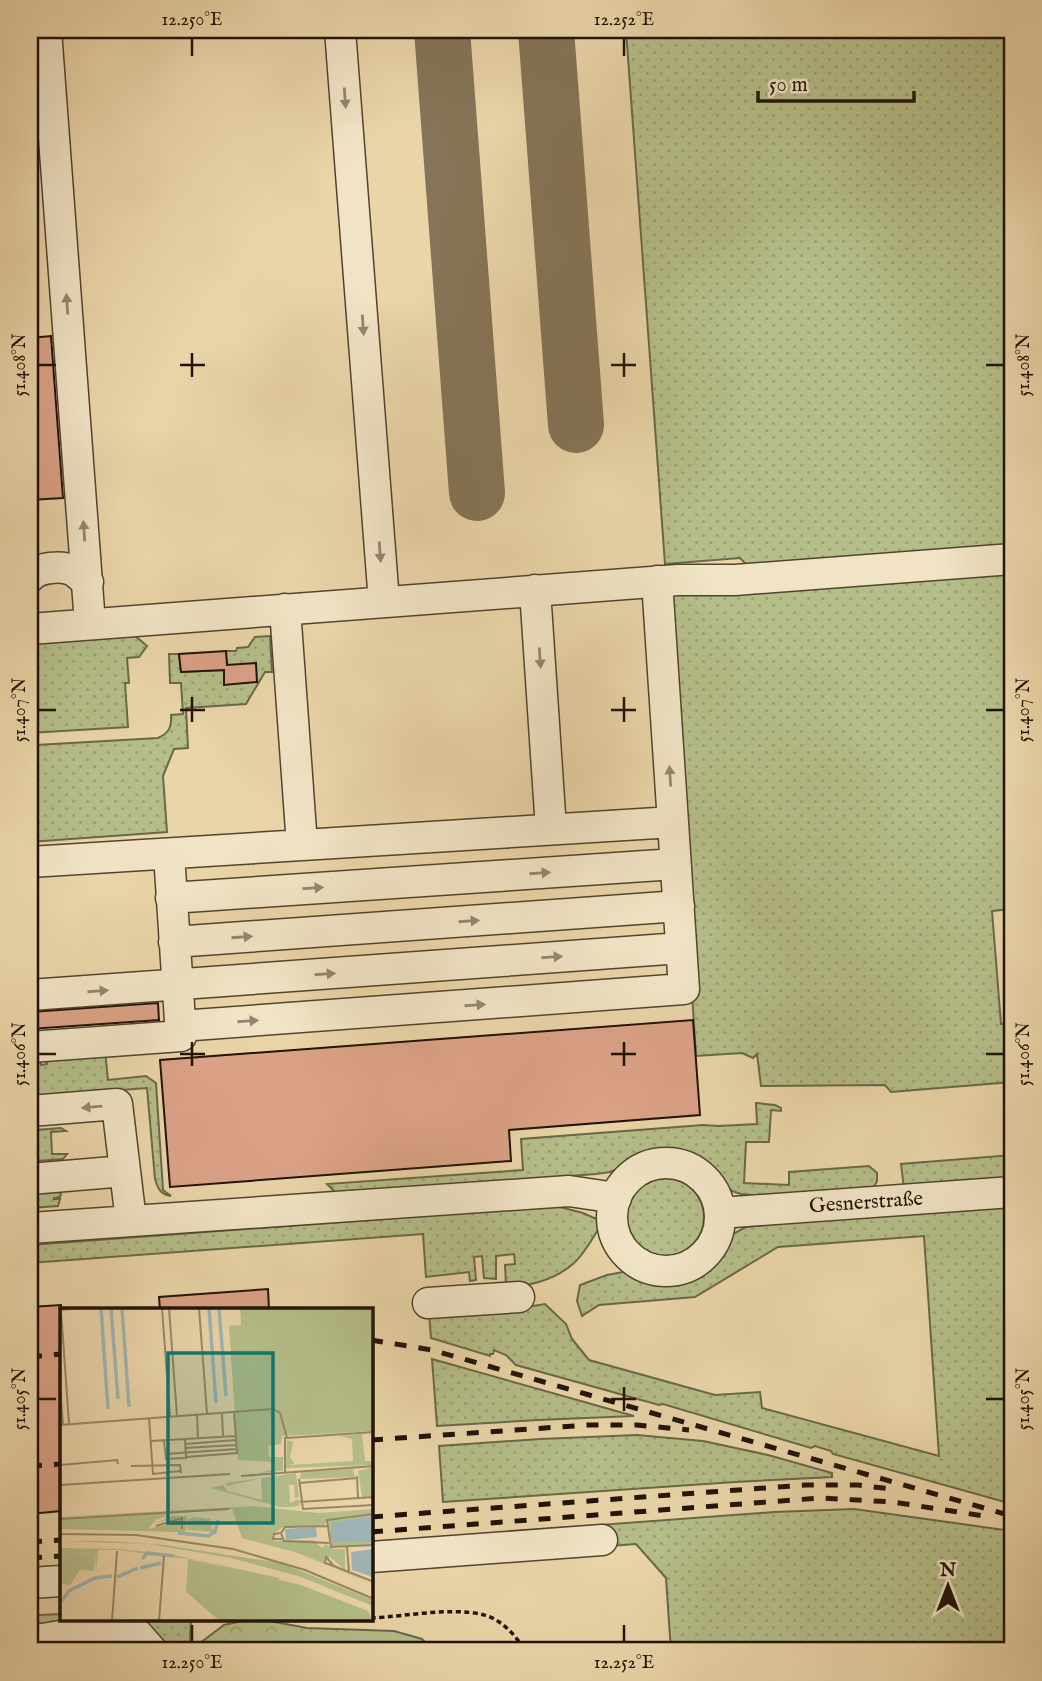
<svg xmlns="http://www.w3.org/2000/svg" width="1042" height="1681" font-family="'IM FELL English',serif">
<defs>
<pattern id="grass-dots" width="8" height="8" patternUnits="userSpaceOnUse" patternTransform="scale(1.75)"><rect width="8" height="8" fill="#b5be89"/><path d="M2 2h.1M6 6h.1" fill="none" stroke="#9ba275" stroke-width="1.8" stroke-linecap="round"/></pattern>
<pattern id="forest-crowns" width="20" height="18" patternUnits="userSpaceOnUse" patternTransform="scale(1.75)"><rect width="20" height="18" fill="#b5be89"/><path d="M2 6a3 3 0 1 1 6 0M12 15a3 3 0 1 1 6 0" fill="none" stroke="#9ba275"/></pattern>
</defs>
<rect width="100%" height="100%" fill="#ead5a8"/>
<filter id="stains"><feTurbulence type="fractalNoise" baseFrequency=".00286" numOctaves="4"/><feColorMatrix values="0 0 0 0 .2 0 0 0 0 .09 0 0 0 0 .02 0 0 0 .5 -.17"/></filter>
<radialGradient id="worn" r=".72"><stop offset=".6" stop-color="#630" stop-opacity="0"/><stop offset="1" stop-color="#630" stop-opacity=".3"/></radialGradient>
<path fill="url(#grass-dots)" stroke="#6a6848" stroke-width="2" d="M626,30H1012V909L992,911L1001,1024H1012V1082L891,1092L885,1085L761,1086L757,1054L753,1058L742,1053L696,1056L667,595L750,568L740,558L665,564Z
M134,635L147,646L139,657L127,658L129,683H125L128,727L30,733V643Z
M270,636L272,672H265L246,704L186,708L188,748L174,749L163,776L167,832L30,842V747L36,745L158,738C169,733 172,727 171,715L183,714L181,683H170L169,654H179L181,672L227,670L226,651H236L237,648L248,647L255,637Z
M105,1051L108,1080L146,1076L156,1083L163,1190L171,1196C160,1194 158,1189 155,1179L147,1088L30,1097V1056H39L41,1065L47,1064L46,1055Z
M756,1103L775,1105L781,1108V1111L771,1110L769,1142H746L744,1183L789,1185V1172L869,1166L877,1173V1181L872,1191L771,1197L741,1194L732,1191L702,1166L687,1158L669,1155H653L610,1172L596,1174L336,1193L327,1184L523,1170L521,1139L703,1125L719,1126L757,1124Z
M61,1128L66,1131L51,1132L52,1154H67L63,1159L37,1161L36,1130Z
M1012,1155V1180L904,1188L901,1164Z
M626 1217a39 39 0 1 1 78 0a39 39 0 1 1-78 0Z
M62,1190L60,1197L54,1198V1199H60L58,1206L30,1208V1191Z
M1012,1203V1504L833,1454L831,1451L815,1446L811,1448L663,1404L659,1405L516,1365L506,1355L494,1350L493,1354H490V1356L431,1338L429,1314L520,1308L545,1304L566,1324L572,1339L589,1360L715,1395L760,1392L762,1408L939,1456L924,1236L778,1247L695,1297L599,1305L582,1316L577,1301L580,1285L607,1275L634,1270L652,1278H672L682,1276L692,1272L709,1260L721,1243L733,1234L746,1227L760,1223Z
M556,1206L583,1213L603,1222C594,1235 586,1252 574,1263C555,1280 531,1286 506,1287L505,1265L515,1264L514,1254L496,1256V1279L484,1278L482,1256L474,1257L476,1280L470,1281L469,1272L426,1277L423,1234L30,1263V1245Z
M432,1359L634,1416L538,1420L437,1426Z
M637,1435L703,1441L768,1455L832,1473V1477L735,1482L443,1502L439,1446L540,1439Z
M854,1509L1012,1531V1651H671L666,1578L636,1544L371,1564V1542L774,1512Z
M61,1614V1620H191L190,1639L193,1651H159L30,1635V1618L40,1615Z
M97,1635L145,1651H30Z"/>
<path fill="url(#forest-crowns)" stroke="#6a6848" stroke-width="2" d="M246,1620H264L307,1628L394,1631L422,1639L433,1651H200V1643L224,1625Z"/>
<g fill="none" stroke-linecap="round" stroke-linejoin="round">
<path stroke="#857457" stroke-width="56" d="M442,30L477,493
M546,30L576,425"/>
</g>
<path fill="#dba287" stroke="#201306" stroke-width="2" d="M51,336L63,498L30,500V338Z
M226,651L227,665L256,663L257,682L224,685V670L181,672L179,654Z
M158,1003L159,1020L30,1029V1012Z
M693,1020L700,1115L509,1130L511,1161L170,1187L160,1060Z
M268,1289L269,1310H160L159,1297Z
M61,1305V1511L30,1514V1307Z"/>
<g fill="none" stroke-linecap="round" stroke-linejoin="round">
<g stroke="#52442e" stroke-width="33">
<path id="minor" d="M46,30L90,624
M340,30L384,602
M30,577C38,567 62,565 74,571C78,574 83,579 88,582
M535,590L551,829
M285,609L302,845
M30,629L678,580H735L1012,559
M30,862L673,822
M171,898L675,864
M174,942L679,906
M30,995L681,948
M180,1026L684,989L657,581
M30,1047L181,1036L169,854
M30,1111L117,1104L131,1221
M612 1217a54 54 0 1 1 108 0a54 54 0 1 1-108 0Z
M30,1179L125,1171
M720,1213L1012,1192
M30,1228L569,1191L616,1198
M428,1303L519,1297
M371,1557L602,1540
M30,1583L61,1581
M30,1641L97,1630L137,1634L152,1651"/>
</g>
<path stroke="#201306" stroke-width="3.5" stroke-dasharray="5 3.5" stroke-linecap="butt" d="M371,1618C404,1617 468,1603 496,1620C508,1627 519,1640 525,1651"/>
<use href="#minor" stroke="#f1e4c6" stroke-width="30"/>
<path stroke="#201306" stroke-width="5" stroke-dasharray="12 12" stroke-linecap="butt" d="M371,1340L432,1350L1012,1516
M30,1357L61,1354
M371,1440L588,1425H637L689,1430
M30,1466L61,1464
M371,1517L806,1485H858L891,1489
M371,1532L820,1498L893,1502L984,1516
M30,1542L61,1540
M30,1558L61,1556"/>
</g>
<defs><path id="oneway-solid" d="M-6-.8H1V-3.2L6.5 0L1 3.2V.8H-6Z" transform="scale(1.75)"/></defs>
<g fill="#938670">
<use href="#oneway-solid" transform="translate(345 98) rotate(86)"/>
<use href="#oneway-solid" transform="translate(67 304) rotate(-94)"/>
<use href="#oneway-solid" transform="translate(363 325) rotate(86)"/>
<use href="#oneway-solid" transform="translate(84 531) rotate(-94)"/>
<use href="#oneway-solid" transform="translate(380 552) rotate(86)"/>
<use href="#oneway-solid" transform="translate(540 658) rotate(86)"/>
<use href="#oneway-solid" transform="translate(670 776) rotate(-94)"/>
<use href="#oneway-solid" transform="translate(540 873) rotate(-4)"/>
<use href="#oneway-solid" transform="translate(313 888) rotate(-4)"/>
<use href="#oneway-solid" transform="translate(469 921) rotate(-4)"/>
<use href="#oneway-solid" transform="translate(242 937) rotate(-4)"/>
<use href="#oneway-solid" transform="translate(552 957) rotate(-4)"/>
<use href="#oneway-solid" transform="translate(325 974) rotate(-4)"/>
<use href="#oneway-solid" transform="translate(98 991) rotate(-4)"/>
<use href="#oneway-solid" transform="translate(475 1005) rotate(-4)"/>
<use href="#oneway-solid" transform="translate(248 1021) rotate(-4)"/>
<use href="#oneway-solid" transform="translate(92 1107) rotate(175)"/>
</g>
<path fill="none" stroke="#201306" stroke-width="2.5" d="M192,38V56M624,38V56M192,353V377M624,353V377M38,365H56M180,365H205M611,365H636M986,365H1004M192,697V722M624,697V722M38,710H56M180,710H205M611,710H636M986,710H1004M192,1042V1066M624,1042V1066M38,1054H56M180,1054H205M611,1054H636M986,1054H1004M624,1387V1411M38,1399H56M611,1399H636M986,1399H1004M192,1625V1642M624,1625V1642"/>
<g text-anchor="middle" dominant-baseline="central" stroke-width="5" stroke-linejoin="round" paint-order="stroke">
<g font-size="21" fill="#201306" stroke="#f1e4c6">
<text transform="translate(866 1203) rotate(-4)">Gesnerstraße</text>
</g>
</g>
<g transform="translate(60 1308)">
<rect width="313" height="313" fill="#ead5a8"/>
<path d="M180,0H313V123L222,128L221,136L208,138L209,149H223V163L199,165L215,161L214,154L178,152L169,18L181,17ZM302,126L305,153H313V157L226,160L227,132L233,134L230,149L234,155L230,157L293,153L292,131L279,128ZM313,159V188L302,189L298,163ZM293,161L295,169L240,171L241,164ZM236,165L239,189L235,190L234,177H229L230,195L239,191L240,197L234,199H219L151,180L163,177L167,183L202,192L201,170L167,178L166,175ZM194,198L258,205L313,201V237L272,239L268,212L264,217L223,219L212,227L214,233L253,232L262,240L266,236L273,241H285V262L270,249L264,254L313,276L238,245L182,230L172,201L103,206L110,207L96,212L88,221L106,217L111,211L94,216L112,208H127L126,223L116,224L0,221V209ZM2,233H49L104,237L221,255L313,292V298L238,268L171,250L89,236ZM0,240L58,241L108,246L220,270L217,273L136,252L58,242H38L36,264L35,244L0,245Z" fill="#b5be89"/>
<path d="M134,209L150,211L154,224L127,222L128,211ZM35,244L34,263L20,262L10,277L0,276V245ZM128,251L241,277L308,303L313,313H160L126,284Z" fill="#b5be89"/>
<path d="M313,209V234H272L271,214ZM256,219L257,229L226,232L225,221ZM314,241L313,269L292,262L291,244Z" fill="#9eb5b5"/>
<path fill="none" stroke="#9eb5b5" stroke-width="3.5" d="M41,0L48,101M51,0L58,91M62,0L69,99M149,0L156,95M159,0L166,88M118,225L148,228L155,224L158,212M82,251L87,245L114,248M80,260L101,255M57,269L78,260M0,295L9,283L35,270L52,268"/>
<path fill="none" stroke="#998767" stroke-width="2" d="M102,0L110,109M109,0L117,108M139,0L147,106M0,2L22,0M1,2L9,116M0,77L3,117M162,105L163,129M137,107L138,131M89,110L93,166L120,163M0,117L213,101L220,105L227,130L314,124M225,129V164M91,133L176,128M104,133L106,151L126,150L125,131M125,136L176,132M125,140L176,137M105,146L177,141M126,149L177,145L174,104M0,157L57,152L58,156M71,158L120,157L121,165M181,168L314,158M297,168L298,190M239,171L243,201L314,197M239,175L297,170M0,177L170,166M240,194L314,189M314,206L267,212L271,239L314,237M0,211L169,201M96,218L122,210V221M268,218L225,219L221,225L224,233L269,235M221,225L214,226L213,231H222M0,226L76,227L173,241L245,262L314,291M287,239L289,264M274,258L266,249L265,255L274,258L314,274M52,313L57,243M99,313L104,248"/>
<path fill="#0f766e" fill-opacity="0.15" stroke="#0f766e" stroke-width="3.5" d="M108,45H213V215H108Z"/>
<rect width="313" height="313" fill="none" stroke="#201306" stroke-width="3.5"/>
</g>
<rect width="1042" height="1681" fill="none" stroke="#ead5a8" stroke-width="77"/>
<g transform="translate(948 1586)" stroke="#f1e4c6" stroke-width="5" paint-order="stroke">
<path d="M0-5L12 26L0 18L-12 26Z" fill="#201306"/>
<text y="-10" font-size="19" font-weight="bold" text-anchor="middle" fill="#201306">N</text>
</g>
<path d="M758 91v10h156v-10" fill="none" stroke="#201306" stroke-width="3.5"/>
<text x="769" y="91" font-size="21" fill="#201306" stroke="#f1e4c6" stroke-width="5" paint-order="stroke">50 m</text>
<rect x="38" y="38" width="966" height="1604" fill="none" stroke="#201306" stroke-width="2.5"/>
<g font-size="18" text-anchor="middle" fill="#201306">
<text x="192" y="25">12.250°E</text>
<text x="624" y="25">12.252°E</text>
<text transform="translate(19 365) rotate(-90)" y="6">51.408°N</text>
<text transform="translate(1023 365) rotate(-90)" y="6">51.408°N</text>
<text transform="translate(19 710) rotate(-90)" y="6">51.407°N</text>
<text transform="translate(1023 710) rotate(-90)" y="6">51.407°N</text>
<text transform="translate(19 1054) rotate(-90)" y="6">51.406°N</text>
<text transform="translate(1023 1054) rotate(-90)" y="6">51.406°N</text>
<text transform="translate(19 1399) rotate(-90)" y="6">51.405°N</text>
<text transform="translate(1023 1399) rotate(-90)" y="6">51.405°N</text>
<text x="192" y="1668">12.250°E</text>
<text x="624" y="1668">12.252°E</text>
</g>
<rect width="100%" height="100%" filter="url(#stains)"/>
<rect width="100%" height="100%" fill="url(#worn)"/>
</svg>
